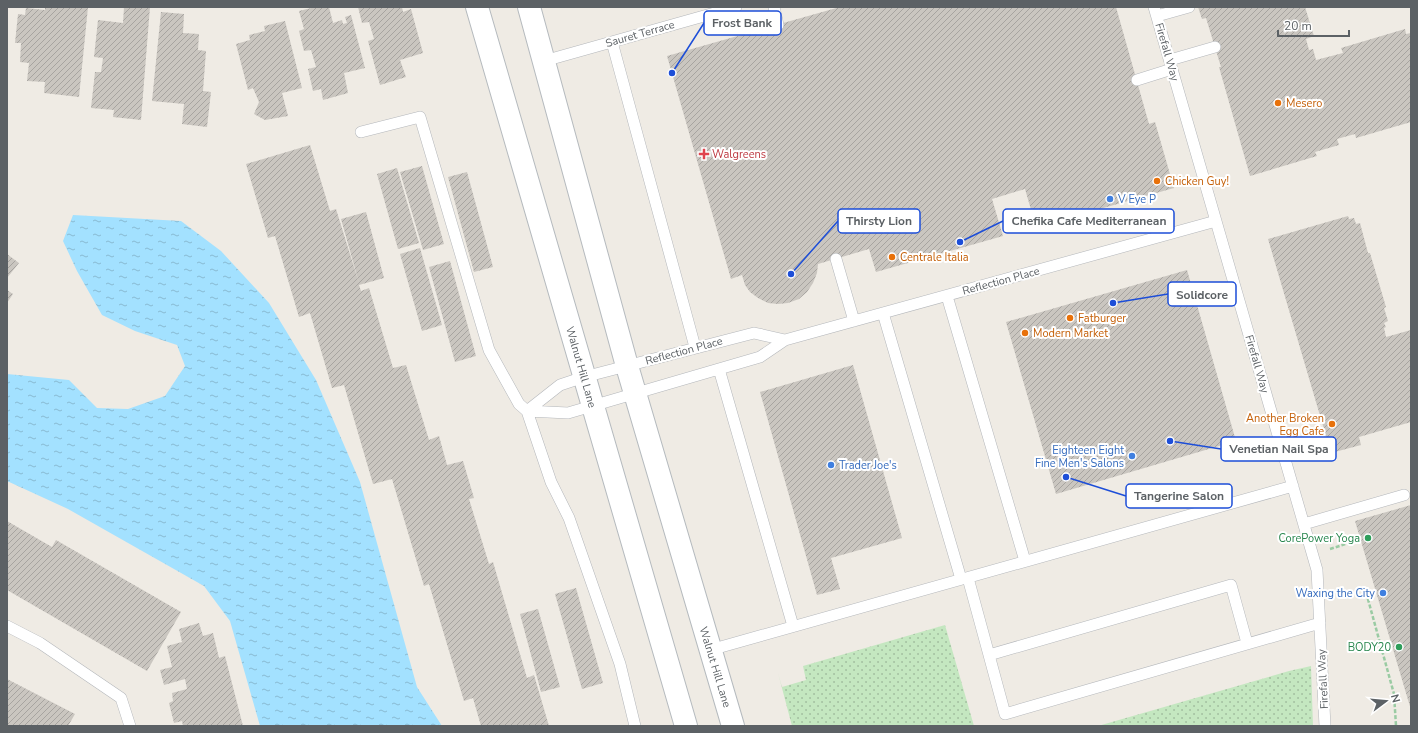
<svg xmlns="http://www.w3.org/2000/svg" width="1418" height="733" font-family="'Nunito Sans',sans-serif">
<defs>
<pattern id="grass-dots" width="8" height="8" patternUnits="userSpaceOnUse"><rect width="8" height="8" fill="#c4e7c0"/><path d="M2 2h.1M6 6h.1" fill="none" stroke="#a2bfa0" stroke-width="1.8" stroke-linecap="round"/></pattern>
<pattern id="water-ripples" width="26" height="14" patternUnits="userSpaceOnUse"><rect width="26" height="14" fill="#a3e1ff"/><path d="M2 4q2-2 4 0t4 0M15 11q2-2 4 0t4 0" fill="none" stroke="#88bad2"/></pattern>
<pattern id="building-hatch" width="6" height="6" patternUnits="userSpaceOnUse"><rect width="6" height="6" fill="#cac6c0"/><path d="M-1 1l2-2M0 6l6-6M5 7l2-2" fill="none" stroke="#a7a4a0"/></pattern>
</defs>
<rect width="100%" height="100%" fill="#efebe4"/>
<path fill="url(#grass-dots)" d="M945,625L974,726H792L778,673L782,687L806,680L803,666Z
M1311,666L1313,726H1098L1289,671Z"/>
<path fill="url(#water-ripples)" d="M73,215L181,221L221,251L269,303L316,380L360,482L417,687L442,726H260L230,621L204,586L68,509L7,481V374L69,380L97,408L128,409L165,396L185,366L177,345L135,331L102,315L77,271L63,241Z"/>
<path fill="url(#building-hatch)" d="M45,7H88L79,97L44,93L45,82L27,81L29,63L20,62L21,43H15L18,14L25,15L26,8L45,10Z
M124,7H150L141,120L113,117L114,110L91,108L95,72H101L103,58L94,57L98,20L123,23Z
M315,7H329L333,23L342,20L343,24L347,23L345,17L351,15L365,68L344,73L348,93L323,100L321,89L313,91L308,69L316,67L311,50L304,51L299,31L304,29L299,11Z
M358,7H402L403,12L411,9L423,53L400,60L406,77L380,85L368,41L374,39L369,22L362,23Z
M840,7H1116L1149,124L1155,122L1174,188L1036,227L1025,189L992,199L1003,236L876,272L869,249L818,264L817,273L813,283L807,292L799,299L788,303L778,304L768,303L758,298L750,292L745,285L742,275L731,279L667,56Z
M1198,7H1305L1314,36L1306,39L1309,50L1313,49L1316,60L1343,53L1341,48L1405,29L1406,34L1411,33V122L1356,138L1355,134L1337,139L1339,145L1315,152L1317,156L1250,176L1219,67H1221L1206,18L1202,19Z
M161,12L184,14L183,33L199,34L198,50L206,51L203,91L211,92L207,127L182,124L184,104L152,101Z
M285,21L302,88L282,93L288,116L265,120L254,114L259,102L253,88L248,90L236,44L250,40L249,35L265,31L264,26Z
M310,145L330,211L336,209L359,283L341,219L366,212L384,278L359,285L361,291L369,288L393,368L406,365L429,440L439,436L447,465L463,461L474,498L469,499L489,564L493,562L527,678L534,675L549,726H481L473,698L464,701L429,584L424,586L392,479L373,484L344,385L332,388L310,313L299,317L275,236L268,238L246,164Z
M422,166L444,244L423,250L400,172Z
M397,168L419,243L398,249L377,174Z
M467,172L493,267L474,272L448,177Z
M1348,216L1349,219L1354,218L1356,224L1360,223L1368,253H1370L1386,307L1384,308L1388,321L1384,323L1386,327L1384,328L1386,337L1411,330V422L1359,437L1361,445L1331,453L1268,239Z
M420,248L442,325L422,331L400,254Z
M7,254L19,263L7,278Z
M450,261L476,356L455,362L429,267Z
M1187,270L1236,441L1056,494L1006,322Z
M7,290L13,294L7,303Z
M853,365L902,538L831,558L840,589L817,595L760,392Z
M1411,505V710L1355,521Z
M7,521L52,547L56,540L181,612L147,671L7,590Z
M576,588L603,683L582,689L555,594Z
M538,609L560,687L541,692L520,614Z
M199,623L203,636L213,633L219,658L225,656L243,726H183L182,721L174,723L169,703L173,701L172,693L187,689L185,679L164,685L160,670L172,667L167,646L182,642L179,629Z
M7,679L75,714L68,726H7Z"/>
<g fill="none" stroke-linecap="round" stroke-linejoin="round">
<g stroke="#b4b7bb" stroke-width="12">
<path id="lane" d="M774,7L778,25
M1154,7L1317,570L1325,726
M1157,16L1189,7
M612,42L695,347
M1170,60L1215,47
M544,61L736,7
M1137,80L1172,69
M361,132L420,117L489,350L519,404L527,411L551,482L569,518L620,664L635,726
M836,259L854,321
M947,296L1025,561
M883,313L961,579
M719,369L793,626
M527,411L568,413L760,357L785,340L1216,221
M527,411L560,385L584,377L754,333L785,340
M1304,524L1404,495
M968,578L989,655
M7,626L40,643L121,698L130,726
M1247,643L1231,585L989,655L1005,714L1320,623
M710,650L1293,486"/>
</g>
<g stroke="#b5babe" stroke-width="24">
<path id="secondary" d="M477,7L686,726
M529,7L627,366L733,726"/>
</g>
<path stroke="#9acba3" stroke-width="2.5" stroke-dasharray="4 2" stroke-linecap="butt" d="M1298,440L1317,434
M1330,549L1349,543
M1363,588L1366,592L1394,694L1396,726"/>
<use href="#lane" stroke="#fff" stroke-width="11"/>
<use href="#secondary" stroke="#fff" stroke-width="22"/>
</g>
<g fill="#e8710a" stroke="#fff" stroke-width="1.5">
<circle cx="1278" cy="103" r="4"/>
<circle cx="1157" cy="181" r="4"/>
<circle cx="892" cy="257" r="4"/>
<circle cx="1070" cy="318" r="4"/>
<circle cx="1025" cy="333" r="4"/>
<circle cx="1332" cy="424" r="4"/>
</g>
<path fill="#e0444e" stroke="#fff" stroke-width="1.5" d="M702 148h4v4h4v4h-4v4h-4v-4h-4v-4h4z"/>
<g fill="#3f7fe0" stroke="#fff" stroke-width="1.5">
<circle cx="1110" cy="199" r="4"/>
<circle cx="1132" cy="456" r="4"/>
<circle cx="831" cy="465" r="4"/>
<circle cx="1383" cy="593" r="4"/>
</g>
<g fill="#2e9e5b" stroke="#fff" stroke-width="1.5">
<circle cx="1368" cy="538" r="4"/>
<circle cx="1399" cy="647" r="4"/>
</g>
<g text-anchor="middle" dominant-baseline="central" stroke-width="4" stroke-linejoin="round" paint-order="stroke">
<g font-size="11" fill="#5c6165" stroke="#fff">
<text transform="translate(640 34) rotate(-16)">Sauret Terrace</text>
<text transform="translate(1167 52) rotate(74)">Firefall Way</text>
<text transform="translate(1001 281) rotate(-15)">Reflection Place</text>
<text transform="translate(684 351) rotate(-15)">Reflection Place</text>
<text transform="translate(1257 364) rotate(74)">Firefall Way</text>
<text transform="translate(581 367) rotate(74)">Walnut Hill Lane</text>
<text transform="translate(715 667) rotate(73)">Walnut Hill Lane</text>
<text transform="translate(1323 679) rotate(-93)">Firefall Way</text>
</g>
<g font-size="11" fill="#c56008" stroke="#fff" text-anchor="start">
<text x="1286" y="103">Mesero</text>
<text x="1165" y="181">Chicken Guy!</text>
<text x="900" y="257">Centrale Italia</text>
<text x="1078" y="318">Fatburger</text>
<text x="1033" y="333">Modern Market</text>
<text x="1324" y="418" text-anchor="end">Another Broken<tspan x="1324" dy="13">Egg Cafe</tspan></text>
</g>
<g font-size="11" fill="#be3a42" stroke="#fff" text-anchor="start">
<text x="712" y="154">Walgreens</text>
</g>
<g font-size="11" fill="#366cbe" stroke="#fff" text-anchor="start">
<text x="1118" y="199">V Eye P</text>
<text x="1124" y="450" text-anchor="end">Eighteen Eight<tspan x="1124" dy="13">Fine Men's Salons</tspan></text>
<text x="839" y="465">Trader Joe's</text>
<text x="1375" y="593" text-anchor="end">Waxing the City</text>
</g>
<g font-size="11" fill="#27864d" stroke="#fff" text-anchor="end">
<text x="1360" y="538">CorePower Yoga</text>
<text x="1391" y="647">BODY20</text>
</g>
</g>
<path fill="none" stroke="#1d4ed8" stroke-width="1.5" d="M672 73L704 23M960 242L1003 221M791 274L838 221M1113 303L1168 294M1170 441L1221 449M1066 477L1126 496"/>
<g fill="#1d4ed8" stroke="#fff" stroke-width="1.5">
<circle cx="672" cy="73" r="4"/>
<circle cx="960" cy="242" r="4"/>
<circle cx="791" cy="274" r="4"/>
<circle cx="1113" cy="303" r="4"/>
<circle cx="1170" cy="441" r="4"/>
<circle cx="1066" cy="477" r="4"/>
</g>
<g fill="#fff" stroke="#1d4ed8" stroke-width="1.5">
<rect x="704" y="11" width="77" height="24" rx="4"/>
<rect x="1003" y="209" width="171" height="24" rx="4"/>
<rect x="838" y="209" width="82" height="24" rx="4"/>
<rect x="1168" y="282" width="68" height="24" rx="4"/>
<rect x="1221" y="437" width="115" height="24" rx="4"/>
<rect x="1126" y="484" width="106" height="24" rx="4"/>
</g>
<g font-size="12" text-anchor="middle" font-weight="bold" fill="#5c6165">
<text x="742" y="27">Frost Bank</text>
<text x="1089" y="225">Chefika Cafe Mediterranean</text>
<text x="879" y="225">Thirsty Lion</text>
<text x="1202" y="299">Solidcore</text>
<text x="1279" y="453">Venetian Nail Spa</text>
<text x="1179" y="500">Tangerine Salon</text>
</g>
<rect width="1418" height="733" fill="none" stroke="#5c6165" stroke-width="16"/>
<g transform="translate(1386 701) rotate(74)" stroke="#ffffff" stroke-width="3" paint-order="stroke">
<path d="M0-3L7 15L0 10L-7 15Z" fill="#5c6165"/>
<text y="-6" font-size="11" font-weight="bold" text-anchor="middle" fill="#5c6165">N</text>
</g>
<path d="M1278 30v6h71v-6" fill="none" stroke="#5c6165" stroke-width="2"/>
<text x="1284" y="30" font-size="12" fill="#5c6165" stroke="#ffffff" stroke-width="3" paint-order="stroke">20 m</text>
</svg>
